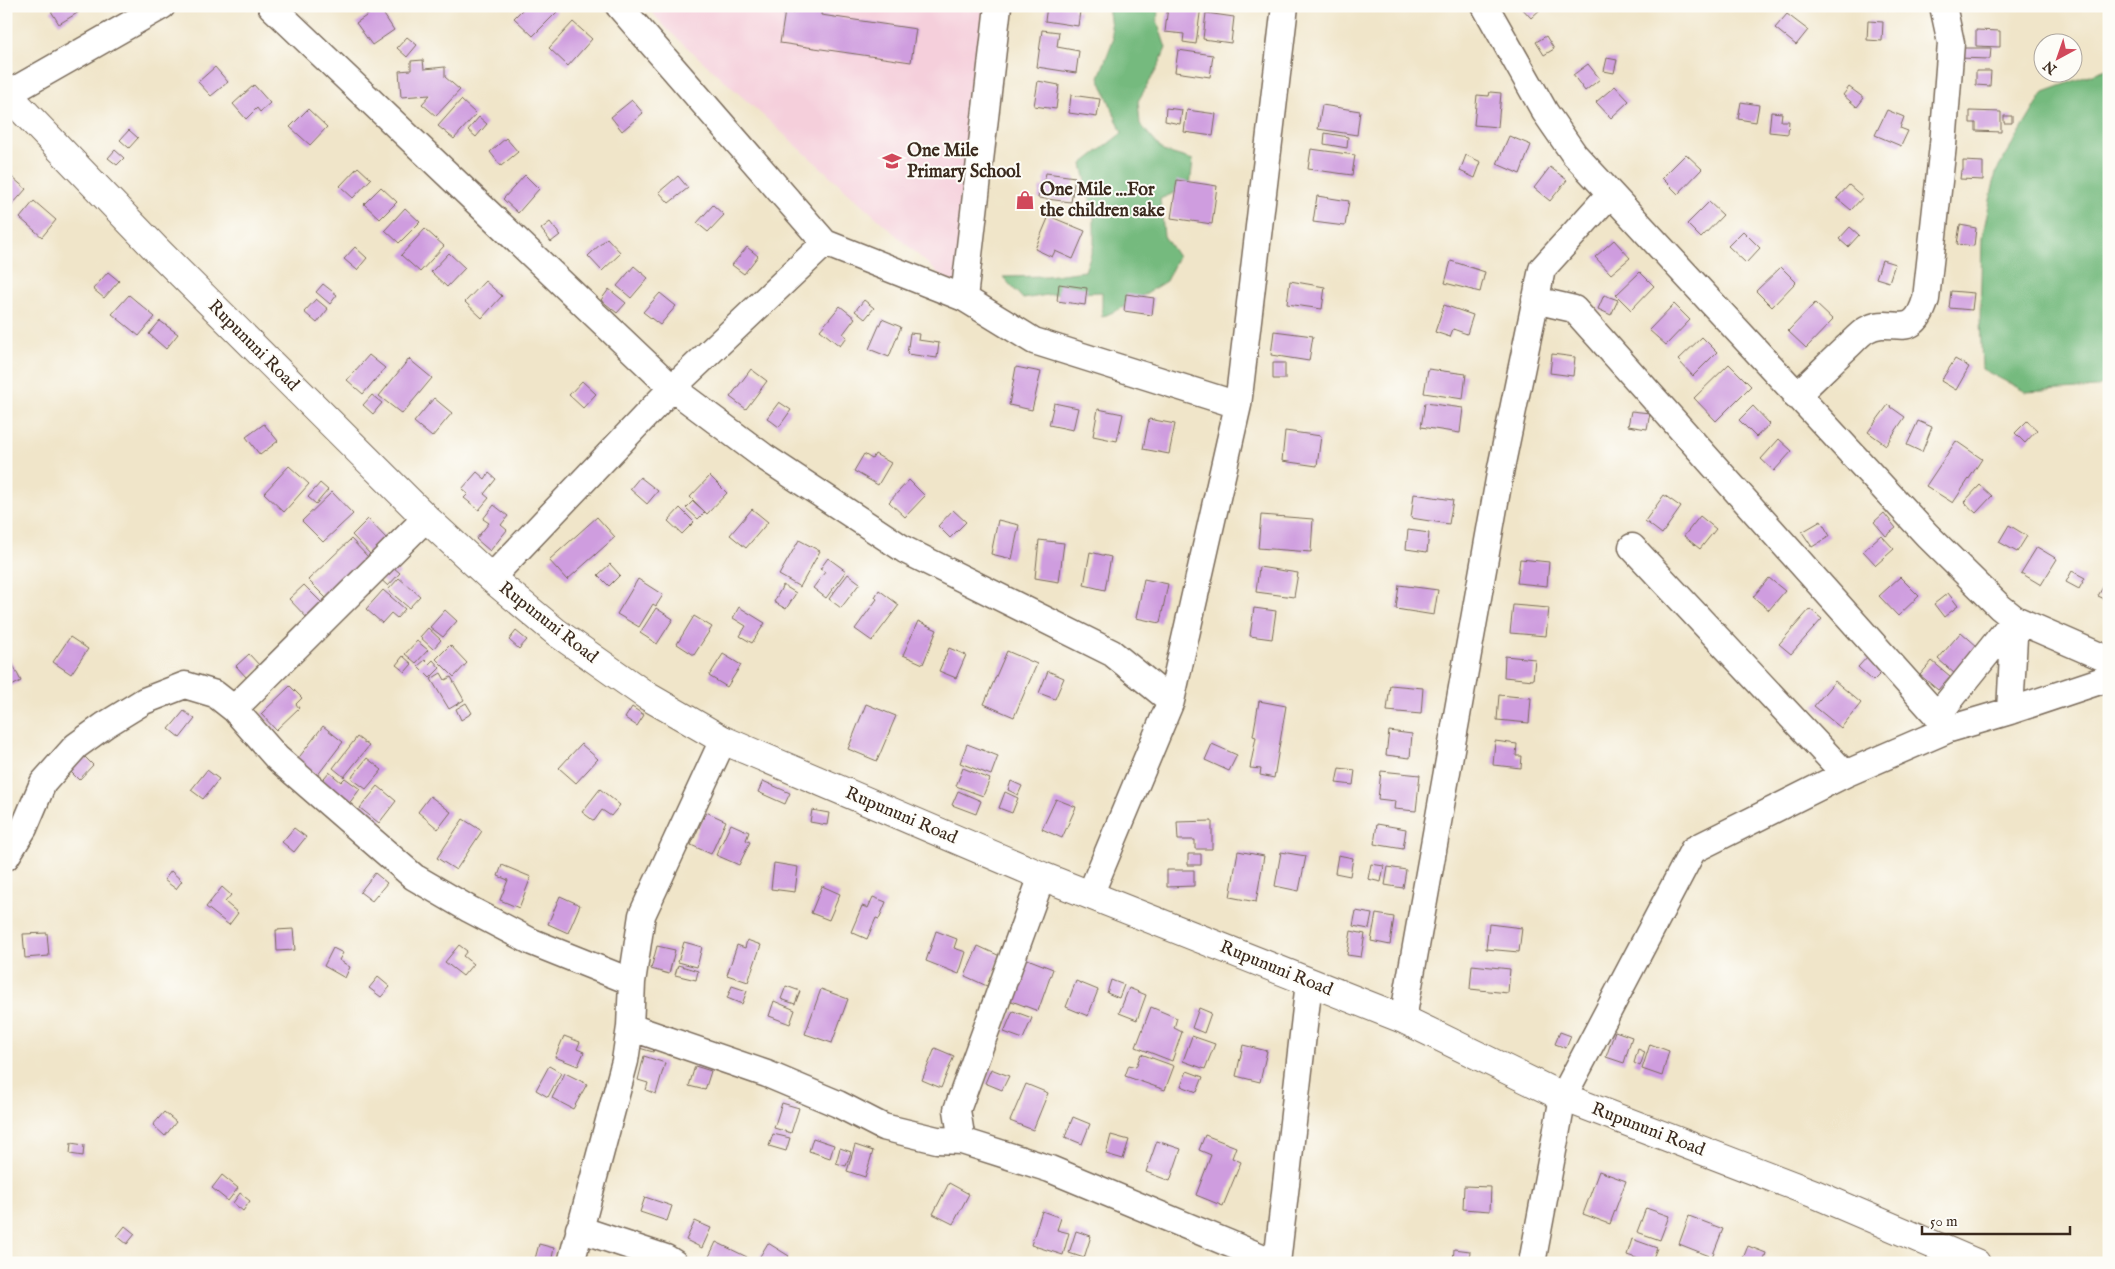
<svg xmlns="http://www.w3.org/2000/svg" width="2115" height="1269" font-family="'IM FELL English',serif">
<rect width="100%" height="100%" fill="#fdfcf7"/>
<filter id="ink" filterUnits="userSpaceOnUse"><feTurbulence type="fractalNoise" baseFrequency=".02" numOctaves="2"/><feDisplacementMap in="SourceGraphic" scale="10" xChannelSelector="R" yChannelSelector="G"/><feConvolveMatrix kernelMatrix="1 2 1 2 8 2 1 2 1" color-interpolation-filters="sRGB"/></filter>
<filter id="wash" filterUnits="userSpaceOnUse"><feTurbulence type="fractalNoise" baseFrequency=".0096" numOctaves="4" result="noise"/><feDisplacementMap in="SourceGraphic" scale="20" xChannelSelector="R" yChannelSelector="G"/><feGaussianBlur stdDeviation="1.12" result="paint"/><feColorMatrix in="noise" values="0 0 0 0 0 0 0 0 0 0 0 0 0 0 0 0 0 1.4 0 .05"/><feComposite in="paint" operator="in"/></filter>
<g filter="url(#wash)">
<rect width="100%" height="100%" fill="#f0e5c9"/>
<path fill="#f5cfdb" d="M646,6H987L958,291L669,31Z"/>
<path fill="#75ba7e" stroke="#58724e" d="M1108,6H1159L1157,21L1166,48L1157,69L1138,101L1140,124L1163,151L1193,160L1190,186L1160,199L1164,236L1178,257L1166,281L1124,307L1102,317V292L1053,294L1023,299L1003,277L1046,276L1085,271L1094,245V217L1082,164L1122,133L1099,77L1113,40Z
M2109,68V381L2096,388L2026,392L1982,369L1980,319L1982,238L1996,172L2044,92Z"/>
<g id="blocks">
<path fill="#cf9ddf" d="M59,6H76L79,12L59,24L51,11Z
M526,6H541L543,9L546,6H551L557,12L533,36L514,18Z
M794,6H822L821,15L916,29L911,62L780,43L785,11L793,12Z
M1047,6H1074V10L1080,11L1078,26L1045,21Z
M1168,6H1201L1196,44L1183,42L1184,34L1165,32Z
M1520,6H1544L1531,18Z
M379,7L394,30L372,45L356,23Z
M1206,13L1234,17L1231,43L1203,39Z
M1787,14L1808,30L1796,45L1775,28Z
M1868,21L1883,22L1882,41L1867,40Z
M573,22L592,39L568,66L549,48Z
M1042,30L1059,32L1057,47L1079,51L1076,73L1037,67Z
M1976,30L2000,31V47L1976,46Z
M1546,36L1554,49L1544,55L1536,42Z
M407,37L417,45L407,57L397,48Z
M1959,48H1991L1990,59L1958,58Z
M1178,50L1213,55L1210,77L1175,72Z
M1607,58L1617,60L1614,73L1604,71Z
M423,60L424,69L445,67V77L460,90L436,116L422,104L430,95L401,97L399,71L411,70V61Z
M1588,64L1600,79L1585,91L1573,75Z
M215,67L228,82L211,96L198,82Z
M1976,71H1991L1990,86L1976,85Z
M1038,81L1059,85L1056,109L1034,106Z
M254,85L270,103L260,112L257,108L246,119L233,104Z
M1615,86L1629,101L1611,118L1596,102Z
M1849,87L1864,98L1857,107L1843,95Z
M1490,92L1501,93L1498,127L1474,125L1477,95L1489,96Z
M1071,95L1100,99L1097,117L1069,113Z
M461,100L476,114L454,139L438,126Z
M632,100L643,113L622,131L611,117Z
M1741,102L1759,105L1756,122L1738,119Z
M1322,105L1360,111L1357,135L1318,129Z
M1166,108L1182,110L1180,124L1165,121Z
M308,109L327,127L310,145L290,127Z
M1187,110L1216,114L1213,136L1184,132Z
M1887,110L1904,117L1900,128L1908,131L1901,146L1875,135Z
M1970,111L2001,112V132L1976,131V123H1970Z
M1771,112L1782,113L1781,121H1789L1788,134L1769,132Z
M2004,116H2012V123H2004Z
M479,117L487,124L476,137L468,130Z
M129,130L138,138L129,148L120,140Z
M1325,133L1348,137L1347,148L1324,144Z
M1509,136L1531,145L1520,174L1497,164Z
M506,138L518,152L501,166L490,152Z
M1311,149L1355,155L1352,175L1308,169Z
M115,150L124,158L117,165L108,158Z
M1686,154L1702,169L1678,194L1662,178Z
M1466,155L1481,162L1475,178L1460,171Z
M1963,161L1983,162V180L1960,179L1961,171H1963Z
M358,167L371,179L353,198L340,186Z
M1550,167L1567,180L1550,201L1534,188Z
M6,172L26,189L6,212Z
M1046,173L1075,177L1071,202L1038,198L1040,187L1043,188Z
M525,175L539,189L518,213L503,199Z
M678,176L688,188L669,203L659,192Z
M1177,180L1217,186L1212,224L1171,218Z
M1849,185L1863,197L1851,210L1837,198Z
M381,187L397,202L380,219L364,204Z
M1317,196L1349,201L1345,226L1313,222Z
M34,201L56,220L42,237L20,218Z
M1709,202L1723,215L1701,238L1687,224Z
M713,205L724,215L708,232L697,223Z
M405,208L420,222L399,243L385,230Z
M1049,216L1085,231L1073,259L1055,251L1052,257L1035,249Z
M550,222L560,235L551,242L541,229Z
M1960,225L1976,228L1974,246L1957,244Z
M1850,227L1859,235L1848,247L1839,239Z
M425,229L444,246L420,272L401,255Z
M1743,231L1760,248L1746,263L1728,246Z
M607,238L621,253L602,271L588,256Z
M1614,240L1630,258L1611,274L1595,257Z
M355,247L367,258L357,270L344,259Z
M747,247L758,256L744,274L732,265Z
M449,253L465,268L447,287L431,272Z
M1882,260L1895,264L1889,282L1876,278Z
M1451,261L1485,272L1480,292L1445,283Z
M634,266L648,278L631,298L617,286Z
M1781,267L1796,282L1772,307L1756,291Z
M108,272L119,281L104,298L93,289Z
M1640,272L1654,286L1631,310L1616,295Z
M485,281L502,296L482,318L465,302Z
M1290,281L1325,287L1322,309L1287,304Z
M323,284L337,295L330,304L316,292Z
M1059,284L1087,288L1085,305L1057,301Z
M609,289L626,303L617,313L601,300Z
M1951,291L1974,293L1972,310L1949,308Z
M660,293L676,306L660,325L643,312Z
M1126,294L1154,298L1152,315L1124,311Z
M129,295L155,317L139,336L112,314Z
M1604,295L1618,300L1611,315L1598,309Z
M316,299L328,309L317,323L304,312Z
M864,300L874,308L865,319L855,311Z
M1815,303L1833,320L1806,348L1788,331Z
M1674,304L1690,320L1666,345L1649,330Z
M1444,305L1473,315L1467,334L1453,329L1450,337L1435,332Z
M840,306L855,318L843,334L847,337L840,346L820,330Z
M882,319L901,327L889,357L869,349Z
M160,321L178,334L166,349L149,334Z
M1274,331L1313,336L1309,361L1271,355Z
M910,333L919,334L918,340L939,343L937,358L907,354Z
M1702,337L1717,352L1693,376L1678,360Z
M1552,354L1575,357L1573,376L1550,373Z
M369,355L385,368L363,394L347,380Z
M409,359L432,378L402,414L379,396Z
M1955,359L1969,367L1956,390L1941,381Z
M1273,363H1285V379H1273Z
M1729,364L1751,386L1716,421L1694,398Z
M1016,367L1041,372L1032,410L1009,405Z
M751,369L767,381L746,409L730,397Z
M1428,369L1466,374L1463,399L1424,393Z
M582,381L596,394L583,408L569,395Z
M372,395L382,403L373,414L363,405Z
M434,398L452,413L432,437L414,422Z
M779,402L791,410L779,427L767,418Z
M1054,403L1078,408L1073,430L1049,425Z
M1425,403L1463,408L1460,433L1421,427Z
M1888,405L1905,417L1886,445L1868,432Z
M1753,406L1770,424L1756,437L1739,420Z
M1098,409L1123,414L1117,441L1093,436Z
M1631,411L1650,413L1647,429L1628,426Z
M1149,419L1175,424L1169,454L1143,449Z
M1918,421L1932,427L1922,452L1907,445Z
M2027,421L2037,430L2025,443L2015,433Z
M264,424L278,441L260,455L246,437Z
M1285,431L1321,436L1317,466L1282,461Z
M1779,439L1792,451L1774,471L1761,459Z
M1956,441L1982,459L1953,503L1926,486Z
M864,454L872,459L875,454L891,463L878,485L854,471Z
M289,466L309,484L284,512L264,493Z
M477,472L485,479L489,473L496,479L484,494L489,498L479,510L464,498L468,494L462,489Z
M710,476L727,493L707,514L690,497Z
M640,477L658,491L647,504L630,489Z
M909,480L925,496L905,517L889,502Z
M320,483L328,490L316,504L308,497Z
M1980,485L1992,496L1976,513L1964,502Z
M332,492L353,514L323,542L302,521Z
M1414,494L1453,500L1449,524L1411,518Z
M1664,495L1681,507L1662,534L1645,521Z
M693,501L705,512L698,519L686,508Z
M494,505L508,516L501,525L507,530L490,551L476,539L489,523L483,519Z
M680,508L694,522L682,534L668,521Z
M752,509L768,522L746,548L730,535Z
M953,510L966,522L950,538L938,526Z
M1884,513L1896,528L1886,536L1874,522Z
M1261,515L1313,519L1311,552L1258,548Z
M1700,516L1716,529L1700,549L1684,536Z
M597,517L615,537L567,580L549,560Z
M368,519L388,540L372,556L352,535Z
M998,520L1019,525L1012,559L991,554Z
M1821,521L1830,536L1812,547L1802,532Z
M2009,525L2027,536L2017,552L1999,542Z
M1408,530L1429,533L1427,552L1406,549Z
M1881,535L1894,549L1876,565L1863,551Z
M351,539L369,558L327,599L308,580Z
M799,540L820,551L800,587L779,575Z
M1039,540L1064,543L1059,582L1035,578Z
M2037,547L2057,559L2041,585L2021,573Z
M1090,552L1111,557L1105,590L1084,585Z
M828,558L846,571L826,598L813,588L825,572L820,569Z
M1520,559L1549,562L1547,586L1517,583Z
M387,562L400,573L388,586L376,575Z
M610,564L620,575L609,586L598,575Z
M1259,567L1298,573L1294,597L1256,592Z
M2072,571L2085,578L2079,589L2066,582Z
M848,574L860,583L841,608L829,599Z
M2109,576V601L2098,596Z
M1900,577L1919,596L1898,616L1879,596Z
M399,578L420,596L409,608L388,590Z
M1769,578L1785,591L1769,610L1753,597Z
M638,579L663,595L656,606L653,604L639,627L617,614Z
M1144,579L1168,584L1160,623L1136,618Z
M304,585L324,605L309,620L289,599Z
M783,585L796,593L786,609L774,602Z
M1399,585L1438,590L1434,615L1396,609Z
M383,590L405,609L397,618L391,613L382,623L366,609Z
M879,590L899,605L872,641L855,629L877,599L875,597Z
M1948,593L1958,606L1944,617L1934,604Z
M1513,605L1549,608L1546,636L1510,633Z
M739,607L765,623L752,643L740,636L746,626L733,618Z
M656,608L673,619L657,644L640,633Z
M1254,608L1276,611L1272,639L1250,636Z
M1810,609L1822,619L1791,654L1779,644Z
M445,610L457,621L443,637L430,627Z
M694,616L712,627L694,655L677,644Z
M918,621L937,630L923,664L903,655Z
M428,628L441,640L433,649L420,637Z
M516,631L527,640L519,649L509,640Z
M1961,632L1978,647L1955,674L1938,659Z
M70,637L88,649L71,674L53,662Z
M417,641L428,650L416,663L405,654Z
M450,645L467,663L454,677L436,659Z
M949,648L966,655L956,678L939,671Z
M6,651L21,681L6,689Z
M1007,651L1037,664L1014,717L984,704Z
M249,654L260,666L247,678L236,666Z
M723,654L741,665L727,687L709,676Z
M403,656L412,664L405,672L396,665Z
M1505,656L1535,659L1533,680L1504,677Z
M1868,656L1883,671L1873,681L1858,667Z
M425,660L429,664L433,660L440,668L430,678L418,666Z
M1932,661L1950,676L1938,690L1920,675Z
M1048,671L1064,678L1055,699L1039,693Z
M441,673L445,680L451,677L464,700L449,709L431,679Z
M1835,681L1861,703L1841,728L1814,706Z
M1390,685L1423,688L1421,714L1387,711Z
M290,686L302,698L296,704L299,708L276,730L261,714Z
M1499,695L1531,698L1529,723L1497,720Z
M1259,701L1286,706L1274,778L1260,775L1261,769L1250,768L1256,737L1253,736Z
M466,703L472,713L461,720L456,709Z
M866,704L896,716L877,761L848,749Z
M632,707L644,715L637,726L625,718Z
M184,711L195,719L180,738L169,729Z
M323,726L343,742L317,776L297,760Z
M1389,731L1412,734L1410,758L1386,755Z
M357,737L369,746L344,777L333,768Z
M1495,741L1517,744L1516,756H1522L1521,768L1493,765Z
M581,744L598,759L576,783L559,768Z
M967,744L998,756L991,775L960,763Z
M1212,744L1237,755L1229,771L1205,760Z
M80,752L93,765L79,780L66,767Z
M367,758L382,770L366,789L351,778Z
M963,768L990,779L983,796L956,786Z
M1339,768L1355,770L1353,785L1336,783Z
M207,770L219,779L203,799L191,790Z
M1381,771L1420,775L1416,811L1394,809L1395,801L1378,799Z
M329,772L341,782L345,778L360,789L348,805L320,783Z
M763,781L790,793L785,804L758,792Z
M1011,781L1022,786L1018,795L1008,790Z
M378,786L396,801L379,823L360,808Z
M600,789L620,805L611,816L602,810L594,821L582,812Z
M958,791L981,801L976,814L952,805Z
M1005,792L1018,798L1012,813L999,808Z
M430,796L451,812L438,829L418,812Z
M1056,799L1076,807L1062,838L1042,829Z
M812,810L829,813L827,825L810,822Z
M706,812L726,821L711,854L691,845Z
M463,819L482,831L456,870L437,858Z
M1212,821V849H1195V840H1178L1177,822Z
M731,824L749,832L746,840L750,842L739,865L716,855Z
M1377,824L1406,829L1403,849L1374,844Z
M294,828L306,837L294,852L282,842Z
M1238,851L1264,856L1256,902L1230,897Z
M1281,852L1306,856L1299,891L1275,886Z
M1188,854H1201V865H1188Z
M1338,855L1353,858L1350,876L1335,873Z
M774,863L798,867L795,892L771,889Z
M1371,864L1384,866L1381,882L1368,879Z
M502,865L531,877L519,908L500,900L508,880L498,876Z
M1388,867L1406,870L1403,888L1385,885Z
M1167,870H1194V886L1167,887Z
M171,871L182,881L176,889L164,880Z
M375,873L387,883L372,901L360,892Z
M822,886L840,894L829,920L811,913Z
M222,887L231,895L225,902L238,913L229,925L206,907Z
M560,896L580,905L568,933L548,924Z
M873,897L886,902L879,919L876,918L867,939L851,932L862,906L868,908Z
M1356,911L1372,914L1369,929L1353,926Z
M1376,914L1394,917L1390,945L1371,941Z
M1489,924L1522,928L1519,952L1486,949Z
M293,929L295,950L277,951L276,930Z
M936,931L957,939L954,948L966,952L959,974L926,961Z
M1351,931L1365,934L1361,957L1347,955Z
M47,933L49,956L25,958L23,934Z
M747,940L761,945L748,982L727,975L737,945L745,948Z
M684,942L702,947L697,967L678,962Z
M459,945L467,951L463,956L473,964L463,976L445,962Z
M657,946L675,950L669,974L651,969Z
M978,946L1000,956L987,986L965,976Z
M333,948L343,953L339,960L350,967L345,978L324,966Z
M1025,958L1053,969L1038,1011L1009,1000Z
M678,965L698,971L696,980L675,975Z
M1472,965L1510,969L1508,993L1470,989Z
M378,977L390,987L381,997L369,988Z
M1111,980L1124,985L1119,998L1107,993Z
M1076,981L1098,990L1088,1016L1066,1007Z
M732,986L747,991L742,1004L727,998Z
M786,986L800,991L795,1004L781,999Z
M1129,988L1146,995L1137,1020L1119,1013Z
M821,989L848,999L832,1043L805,1034Z
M774,1001L795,1010L790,1024L769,1016Z
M1151,1007L1177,1018L1174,1028L1182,1032L1172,1061L1136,1047Z
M1199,1008L1211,1013L1204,1033L1192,1028Z
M1013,1011L1032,1018L1023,1039L1004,1032Z
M1615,1031L1632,1037L1624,1063L1606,1057Z
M1560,1032L1571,1036L1566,1048L1555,1044Z
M564,1036L580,1042L577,1049L584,1052L578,1066L555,1057Z
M1192,1036L1215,1044L1205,1069L1183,1061Z
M639,1037L656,1043L653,1052L636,1047Z
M1650,1044L1669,1051L1662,1076L1642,1069Z
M1243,1045L1267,1051L1260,1082L1236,1076Z
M935,1048L954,1056L941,1088L922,1080Z
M1638,1049L1645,1052L1640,1066L1634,1063Z
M1141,1054L1174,1066L1165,1090L1125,1076L1129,1065L1136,1067Z
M644,1056L665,1063L656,1094L646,1090L648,1083L638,1080Z
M549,1066L561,1073L548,1097L536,1090Z
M695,1066L711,1071L705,1090L689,1086Z
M991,1069L1009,1076L1002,1090L985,1083Z
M1187,1071L1203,1077L1197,1092L1181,1086Z
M565,1073L587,1084L573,1109L552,1098Z
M1026,1084L1048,1093L1033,1130L1010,1121Z
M782,1103L799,1108L791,1133L774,1128Z
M164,1112L176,1122L165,1136L153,1125Z
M1073,1117L1090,1124L1082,1144L1065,1137Z
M773,1134L790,1138L786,1151L769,1146Z
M1111,1135L1129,1140L1123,1159L1106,1154Z
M1205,1135L1236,1147L1232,1158L1241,1162L1223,1206L1196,1195L1211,1155L1199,1150Z
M813,1138L834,1145L830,1158L809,1151Z
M1157,1141L1181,1149L1170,1181L1146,1172Z
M71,1143L84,1145L83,1156L70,1154Z
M855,1145L873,1151L865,1177L847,1171Z
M840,1148L851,1152L846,1166L836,1163Z
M1599,1171L1626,1181L1610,1224L1583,1214Z
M222,1175L238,1188L228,1201L212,1188Z
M949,1183L969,1194L953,1224L933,1214Z
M1464,1186L1491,1187L1490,1211L1463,1209Z
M240,1193L250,1201L243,1211L233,1203Z
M645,1197L672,1206L667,1221L640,1212Z
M1646,1208L1669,1216L1660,1240L1637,1232Z
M1042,1211L1061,1218L1057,1230L1069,1233L1063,1255L1031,1245Z
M1689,1216L1723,1229L1712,1257L1679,1244Z
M695,1221L711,1228L702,1248L686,1240Z
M125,1226L135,1234L127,1244L117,1236Z
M1076,1231L1091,1236L1084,1258L1069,1253Z
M1632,1239L1657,1248L1651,1263L1627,1255Z
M716,1242L747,1257L745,1263H706Z
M768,1243L789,1256L784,1263H756Z
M539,1244L554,1248L551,1263H529L530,1258L535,1259Z
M1748,1246L1766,1253L1763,1263H1741Z
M1454,1249L1470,1251L1469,1263H1453Z
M1072,1258L1082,1261V1263H1070Z"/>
</g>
</g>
<g filter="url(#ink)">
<use href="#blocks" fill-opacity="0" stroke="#7a6b5a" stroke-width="1"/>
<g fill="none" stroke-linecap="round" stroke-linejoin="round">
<g stroke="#7a6b5a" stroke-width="29">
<path id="minor" d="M271,6L672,388L763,456L905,550L1112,653L1171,701
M619,6L825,243L964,298L1034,341L1238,405
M1485,6L1545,112L1574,154L1927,535L2000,607L2015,619L2109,660
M6,95L162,6
M964,298L998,6
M1535,300L1574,309L1949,729
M1796,396C1813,380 1829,364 1846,348C1852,343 1859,334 1866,330C1893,314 1912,345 1926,299L1943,145L1951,43L1943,6
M1632,547L1845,774
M491,578L672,388L825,243
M234,709L426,518
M2010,711L2015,619
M1937,716L2015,619
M6,857L24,828L43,783L76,746L105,725L144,701L185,685L215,694L234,709L277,758L414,877L469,909L532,942L632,982
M1042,876L957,1110L962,1141L1050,1169L1276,1263
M1090,895L1171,701L1238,405L1285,6
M1403,1019L1501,468L1542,269L1610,194
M630,1027L767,1074L838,1104L883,1127L937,1140L962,1141
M579,1229L666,1258L674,1263
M571,1263L625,1061L630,1027L632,982L642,915L723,740
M1277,1263L1309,982
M1532,1263L1563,1097L1693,850L1845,774L1949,729L2010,711L2109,678"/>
</g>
<g stroke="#7a6b5a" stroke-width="30">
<path id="major" d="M6,93L158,251L426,518L491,578L556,632L647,696L723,740L1042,876L1403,1019L1563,1097L1815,1194L1976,1263"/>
</g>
<use href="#minor" stroke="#fff" stroke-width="26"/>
<use href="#major" stroke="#fff" stroke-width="28"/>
</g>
</g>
<defs>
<g id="school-bare" transform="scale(1.5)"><path d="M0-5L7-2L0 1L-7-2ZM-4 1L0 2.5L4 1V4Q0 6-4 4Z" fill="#d1495b" stroke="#fdfcf7" stroke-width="2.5" paint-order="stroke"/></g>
<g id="shop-bare" transform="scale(1.5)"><path d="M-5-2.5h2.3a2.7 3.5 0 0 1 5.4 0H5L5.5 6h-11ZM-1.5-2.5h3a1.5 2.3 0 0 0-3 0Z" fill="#d1495b" stroke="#fdfcf7" stroke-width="2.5" paint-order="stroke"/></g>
</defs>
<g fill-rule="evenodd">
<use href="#school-bare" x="892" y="161"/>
<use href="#shop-bare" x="1025" y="200"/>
</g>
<g text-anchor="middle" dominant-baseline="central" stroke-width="4" stroke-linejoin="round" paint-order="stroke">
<g font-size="18" font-weight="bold" fill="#3b2a1e" stroke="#fdfcf7" text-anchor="start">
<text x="907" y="151">One Mile<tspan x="907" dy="21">Primary School</tspan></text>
<text x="1040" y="190">One Mile ...For<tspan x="1040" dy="21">the children sake</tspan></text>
</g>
<g font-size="18" fill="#3b2a1e" stroke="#fdfcf7">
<text transform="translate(253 346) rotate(45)">Rupununi Road</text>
<text transform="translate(548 623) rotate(38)">Rupununi Road</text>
<text transform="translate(901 816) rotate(23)">Rupununi Road</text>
<text transform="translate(1276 969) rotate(22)">Rupununi Road</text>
<text transform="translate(1648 1130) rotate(21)">Rupununi Road</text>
</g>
</g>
<rect width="2115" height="1269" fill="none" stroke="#fdfcf7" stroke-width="25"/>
<g transform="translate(2058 58) rotate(220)"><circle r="24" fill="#fdfcf7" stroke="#afa8a0"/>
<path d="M0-4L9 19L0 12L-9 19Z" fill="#d1495b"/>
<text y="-8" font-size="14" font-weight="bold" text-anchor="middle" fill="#3b2a1e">N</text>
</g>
<path d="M1922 1226v8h148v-8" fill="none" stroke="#3b2a1e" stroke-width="2.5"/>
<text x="1930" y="1226" font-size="15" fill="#3b2a1e" stroke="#fdfcf7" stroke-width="4" paint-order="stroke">50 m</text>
</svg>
